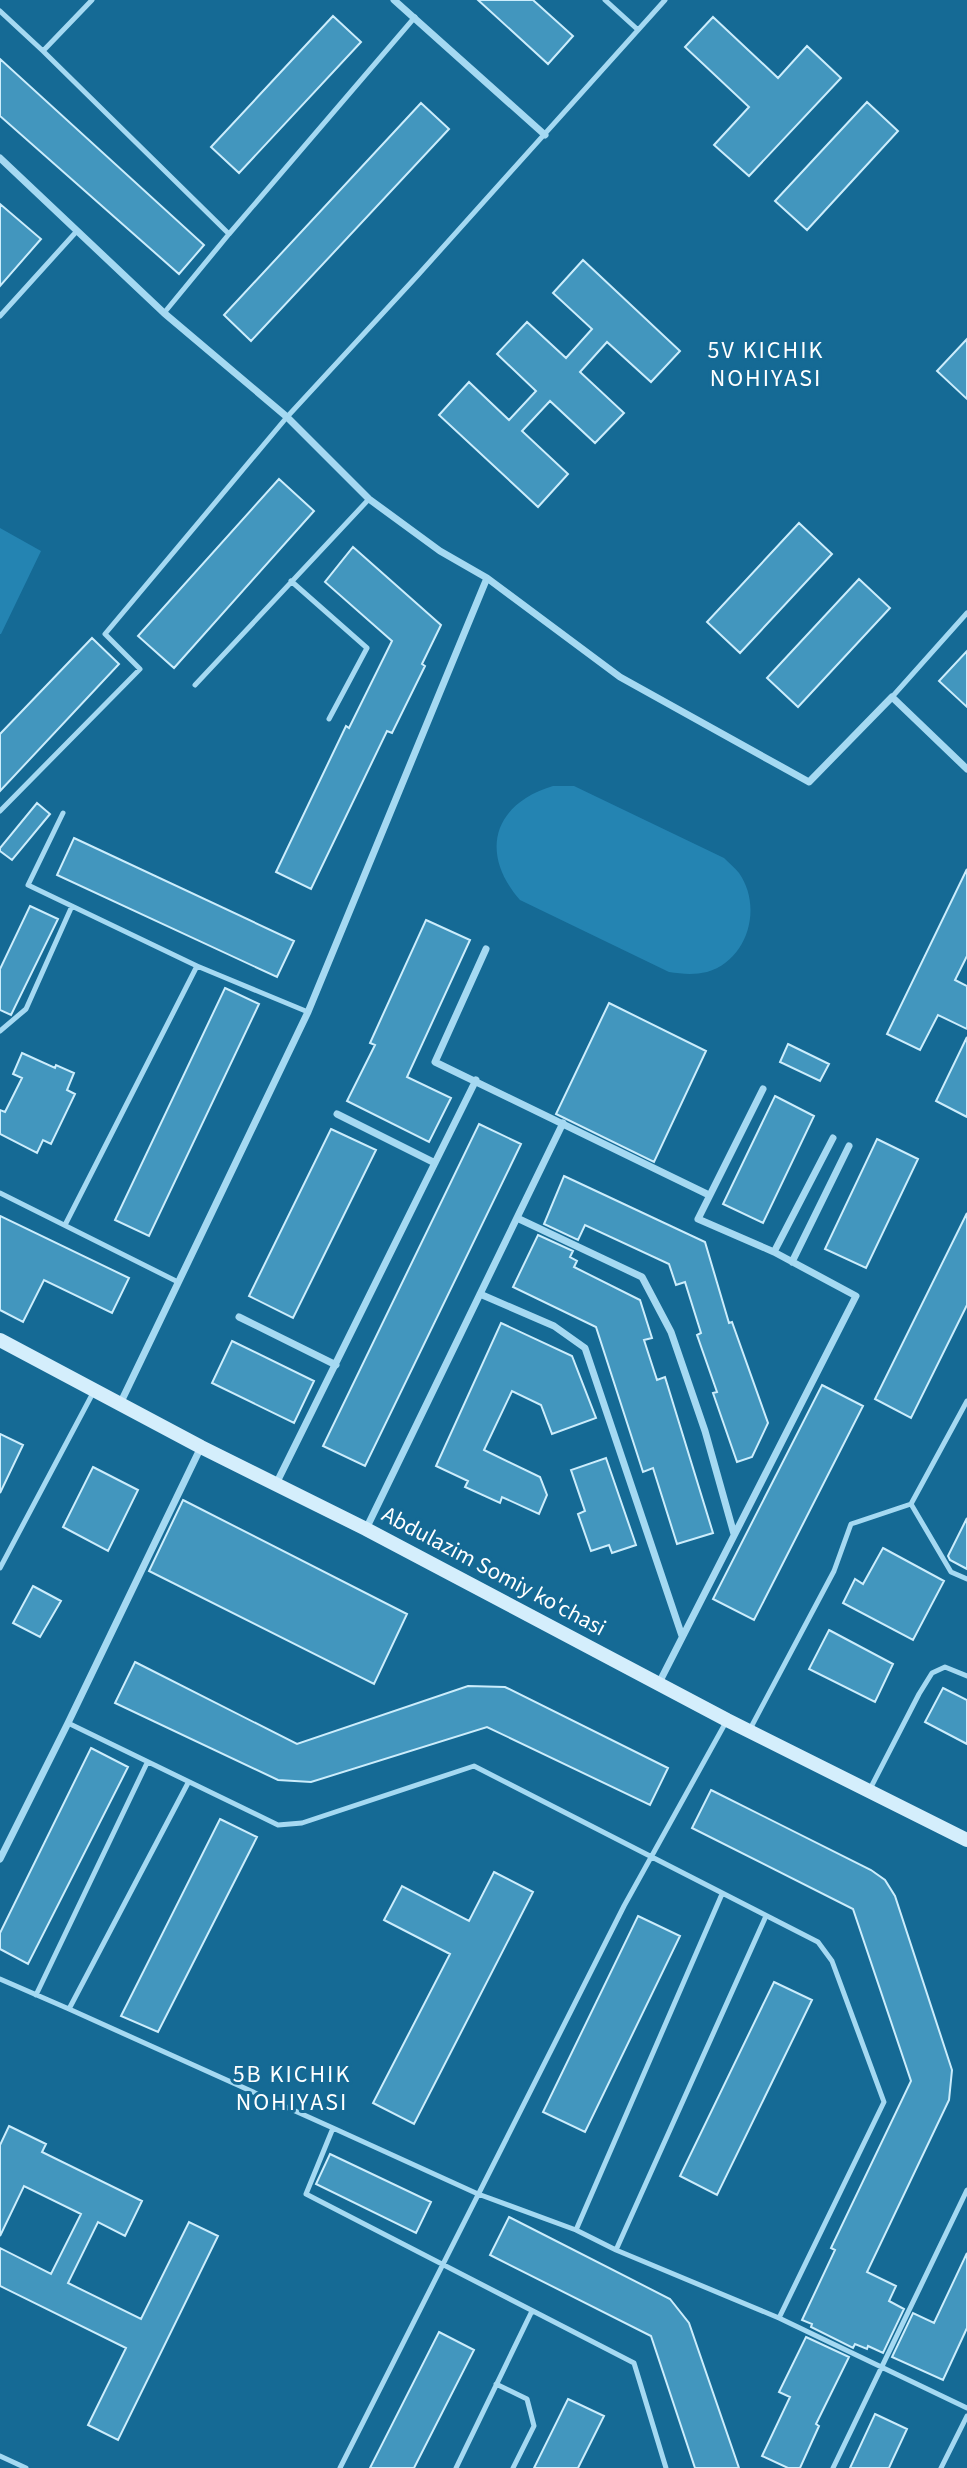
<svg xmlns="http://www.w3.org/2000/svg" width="967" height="2468" font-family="'Source Sans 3',sans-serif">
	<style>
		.green { fill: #2484b2 }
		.building { fill: #4296be; stroke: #ccedfc; stroke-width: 2 }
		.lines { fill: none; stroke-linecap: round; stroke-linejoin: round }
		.lane { stroke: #a5d9f2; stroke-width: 5 }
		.street { stroke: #a5d9f2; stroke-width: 7 }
		.secondary { stroke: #d4eefc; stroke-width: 14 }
		.labels { text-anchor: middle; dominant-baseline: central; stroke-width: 6; stroke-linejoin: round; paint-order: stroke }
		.street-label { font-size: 23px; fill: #fff; stroke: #156a95 }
		.neighbourhood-label { font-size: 24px; letter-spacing: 2px; fill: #fff; stroke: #156a95 }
	</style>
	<rect width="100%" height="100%" fill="#156a95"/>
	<!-- green -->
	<path class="green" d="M0,528L41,551L1,634H0Z
		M553,786H574L724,858C729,863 735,868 739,873C763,907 748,960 707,972C694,975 682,974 669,972L520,900C479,853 493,804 553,786Z"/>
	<!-- building -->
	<path class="building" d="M478,0H533L573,36L548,64Z
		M333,16L361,42L239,173L211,147Z
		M713,17L778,78L807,46L841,78L749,176L714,145L749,107L685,47Z
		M0,59L204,245L179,274L0,116Z
		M867,102L898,131L807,230L775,201Z
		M421,103L449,129L251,341L224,315Z
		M0,204L41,239L0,286Z
		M583,260L680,351L651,382L607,342L580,372L624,413L595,443L550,401L522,431L568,474L538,507L439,415L469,382L509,420L536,391L497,354L527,322L566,358L592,329L553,293Z
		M967,339V399L937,371Z
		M279,479L314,511L174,668L138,636Z
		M799,523L832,554L740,653L707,622Z
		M353,547L441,625L422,664L425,666L392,733L387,731L311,889L276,872L346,726L349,728L392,641L325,582Z
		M859,579L890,608L798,707L767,678Z
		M92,638L119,664L0,791V734Z
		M967,651V707L939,681Z
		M37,803L50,814L12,860L0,851V848Z
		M74,838L294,941L277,977L57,875Z
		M967,869V956L955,980L967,986V1029L938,1015L920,1050L887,1034Z
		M30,906L58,919L11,1015L0,1010V969Z
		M426,920L470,940L407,1077L451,1098L429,1142L347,1101L375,1045L370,1043Z
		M225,988L259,1004L149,1236L115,1220Z
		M609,1003L706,1051L654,1162L556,1114Z
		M967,1037V1117L936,1101Z
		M788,1044L829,1064L820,1081L780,1062Z
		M22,1053L55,1068L56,1065L74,1073L67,1090L75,1094L51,1144L43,1140L37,1153L0,1134V1110L5,1112L22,1078L13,1074Z
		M775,1096L814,1116L763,1223L723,1204Z
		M479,1124L521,1144L365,1466L323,1446Z
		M331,1129L376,1150L293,1318L249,1296Z
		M877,1139L918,1159L866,1268L825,1249Z
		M564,1176L705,1242L729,1323L732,1322L768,1423L752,1457L737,1462L713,1393L717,1392L697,1335L701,1333L685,1282L676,1285L669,1264L585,1225L578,1240L544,1224Z
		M967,1213V1305L911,1418L875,1399Z
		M0,1216L129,1278L112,1313L44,1280L23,1322L0,1310Z
		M538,1235L573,1251L570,1257L577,1261L574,1267L640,1300L652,1338L644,1340L657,1380L665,1377L713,1533L677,1544L653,1468L643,1472L596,1327L513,1287Z
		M501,1323L572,1356L596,1418L552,1434L541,1405L512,1391L484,1450L540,1477L547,1495L539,1514L502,1497L500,1503L465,1487L468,1481L436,1466Z
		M232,1341L314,1381L294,1423L212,1383Z
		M822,1385L863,1406L754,1620L713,1599Z
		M0,1434L23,1445L0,1493Z
		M606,1458L636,1545L612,1553L609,1545L591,1551L578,1514L585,1511L571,1470Z
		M93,1467L138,1490L108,1551L63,1527Z
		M183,1500L407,1614L374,1684L149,1571Z
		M967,1518V1569L950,1560L948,1556Z
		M883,1548L944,1581L913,1640L843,1603L855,1579L863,1584Z
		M33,1586L61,1601L40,1637L13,1623Z
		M829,1630L893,1664L875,1702L809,1669Z
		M135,1662L297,1744L468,1686L505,1687L668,1768L650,1805L487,1727L311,1782L278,1780L115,1703Z
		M943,1688L967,1700V1744L925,1722Z
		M91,1748L128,1767L28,1964L0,1949V1933Z
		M711,1790L871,1870L885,1880L895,1896L952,2070L949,2100L867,2272L896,2286L889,2301L904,2309L883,2353L868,2346L867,2349L855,2344L853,2348L811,2327L812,2324L802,2320L835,2250L831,2248L911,2081L853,1909L692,1828Z
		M220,1819L257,1837L158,2032L121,2016Z
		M494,1872L533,1892L414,2124L373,2103L450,1954L384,1920L402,1886L469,1921Z
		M638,1916L680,1936L585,2132L543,2112Z
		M774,1982L812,2000L717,2195L680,2176Z
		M9,2126L46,2144L42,2152L142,2201L125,2236L98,2222L68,2283L141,2319L189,2222L218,2236L118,2440L88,2425L126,2348L0,2286V2248L51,2274L81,2214L24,2186L0,2236V2145Z
		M330,2154L431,2202L416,2233L316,2184Z
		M509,2217L670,2299L689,2323L739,2468H695L651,2336L490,2255Z
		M967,2253V2328L943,2380L892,2357L913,2313L934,2323Z
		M439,2332L474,2350L414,2468H370Z
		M806,2337L849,2357L816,2424L819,2426L800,2468H788L762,2456L790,2397L779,2392Z
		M568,2399L604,2416L578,2468H534Z
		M875,2414L907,2429L893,2459L889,2468H850Z"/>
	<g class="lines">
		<!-- lane -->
		<path class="lane" d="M92,0L43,51L229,234L164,313
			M605,0L637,29
			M0,11L43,51
			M229,234L415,17
			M0,316L76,232
			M291,581L367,648L329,719
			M195,685L369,499
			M892,697L967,613
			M0,811L140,669L105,634L287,417L418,275L665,0
			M63,813L28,885L197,966
			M0,1031L26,1009L72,906
			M0,1193L178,1282
			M65,1225L197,966L308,1012
			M967,1401L911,1504L951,1572L967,1579
			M0,1568L94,1391
			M68,1723L278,1825L302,1823L474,1766L818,1942L832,1961L884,2102L779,2318
			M749,1731L834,1571L851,1524L911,1504
			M870,1789L919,1694L932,1673L945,1667L967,1676
			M0,1979L69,2009L188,1783
			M36,1995L147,1763
			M69,2009L333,2128L306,2194L634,2363L666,2468
			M333,2128L478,2194L576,2230L616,2250L779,2318L967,2408
			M576,2230L722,1894
			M616,2250L766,1916
			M496,2384L527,2399L534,2426L513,2468
			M0,2456L26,2468
			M340,2468L624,1906L726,1722
			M456,2468L532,2311
			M833,2468L967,2190
			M941,2468L967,2416"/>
		<!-- street -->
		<path class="street" d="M394,0L545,135
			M0,158L164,313L287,417L369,499L440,551L487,578L620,677L809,782L892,697L967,769
			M486,949L435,1062L709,1195
			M337,1114L435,1163
			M517,1218L642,1277L671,1332L705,1431L734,1534
			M774,1252L833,1138
			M792,1262L849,1146
			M480,1294L554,1326L585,1348L682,1636
			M239,1317L336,1365
			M120,1404L308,1012L487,578
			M276,1484L476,1080
			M366,1529L563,1123
			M659,1683L856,1296L774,1252L698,1219L763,1089
			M0,1859L68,1723L201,1447"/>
		<!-- secondary -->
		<path class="secondary" d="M0,1340L201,1447L366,1529L727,1720L967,1840"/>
	</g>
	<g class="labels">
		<!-- street labels -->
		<g class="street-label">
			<text transform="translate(494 1571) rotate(28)">Abdulazim Somiy ko'chasi</text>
		</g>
		<!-- neighbourhood labels -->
		<g class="neighbourhood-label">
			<text x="766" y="350">5V KICHIK<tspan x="766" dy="28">NOHIYASI</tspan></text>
			<text x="292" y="2074">5B KICHIK<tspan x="292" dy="28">NOHIYASI</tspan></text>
		</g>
	</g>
</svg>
